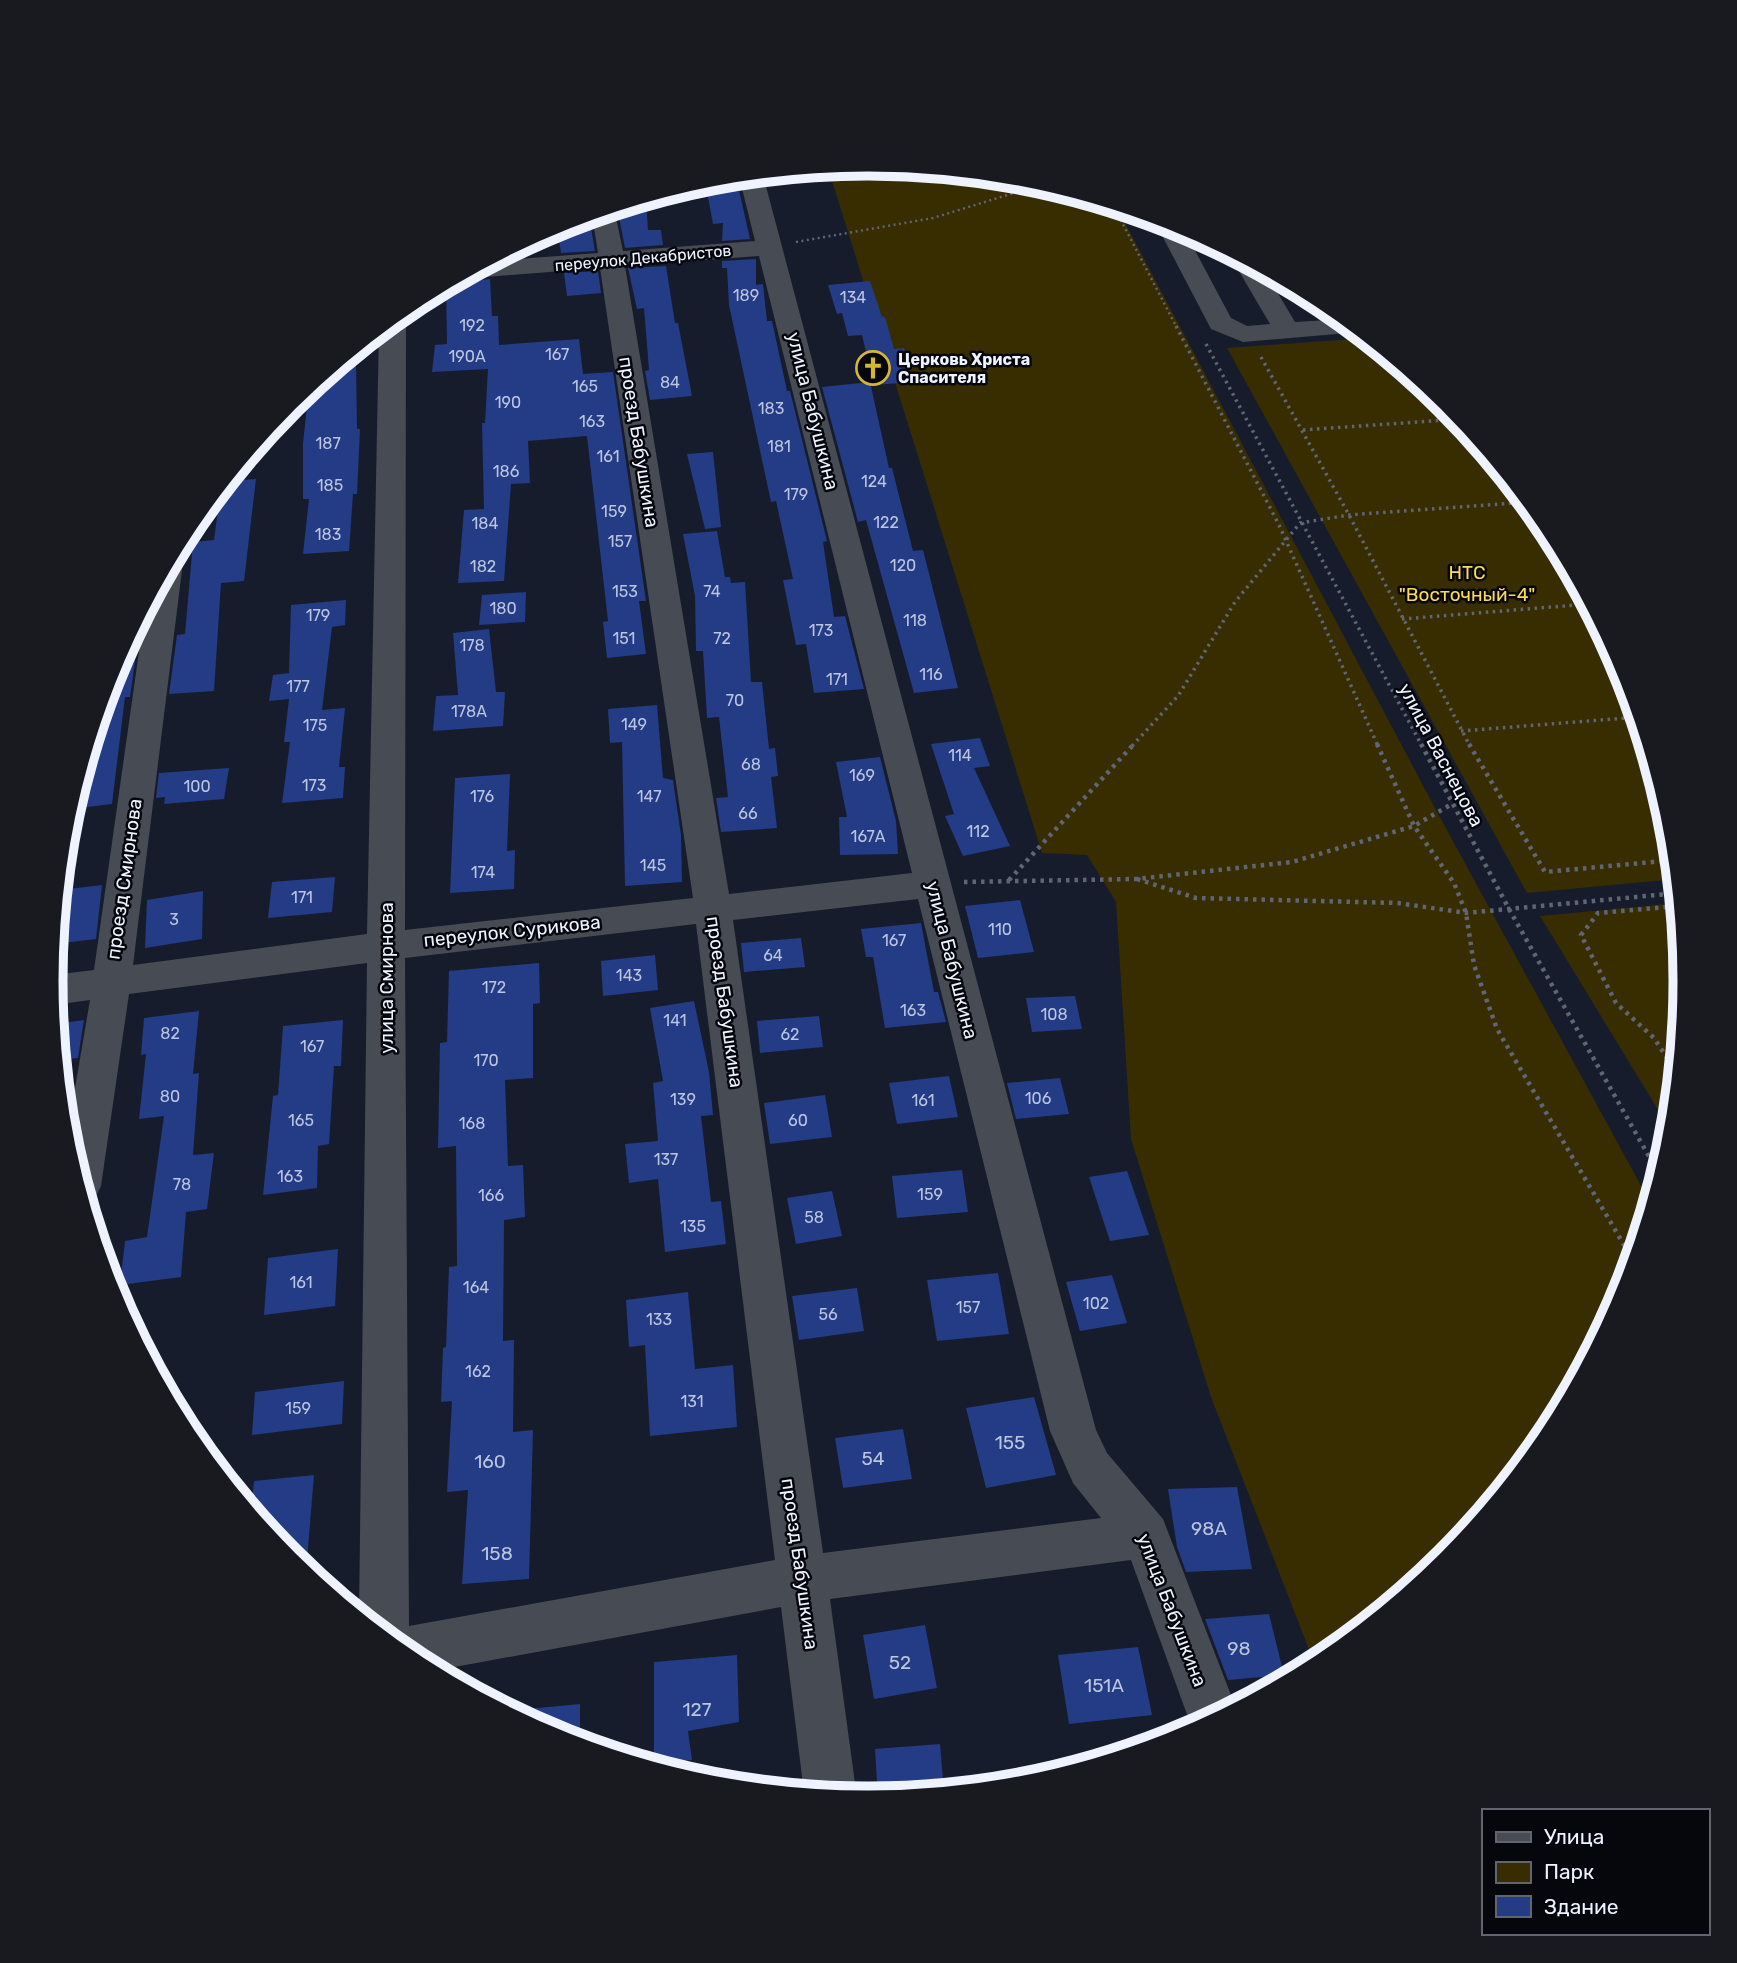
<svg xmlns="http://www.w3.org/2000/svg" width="1737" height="1963" font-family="Rubik,sans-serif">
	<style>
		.green { fill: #382d00 }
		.building { fill: #243b85 }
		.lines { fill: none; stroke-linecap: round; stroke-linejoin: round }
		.path-far2 { stroke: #5f6574; stroke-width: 2.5; stroke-dasharray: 2 3.5; stroke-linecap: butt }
		.path-far1 { stroke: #5f6574; stroke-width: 3.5; stroke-dasharray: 2.5 4.5; stroke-linecap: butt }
		.path { stroke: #5f6574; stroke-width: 4.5; stroke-dasharray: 3.5 5; stroke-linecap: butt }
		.minor { fill: #474b53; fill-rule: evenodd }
		.labels { text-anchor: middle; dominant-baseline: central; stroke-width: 5; stroke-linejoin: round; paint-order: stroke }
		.far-street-label { font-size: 16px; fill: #eef3ff; stroke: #05070d }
		.number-label { font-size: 16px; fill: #bcc5e0 }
		.far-poi-label { font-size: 16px; font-weight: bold; fill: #eef3ff; stroke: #05070d; text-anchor: start }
		.street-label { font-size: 19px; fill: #eef3ff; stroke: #05070d }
		.park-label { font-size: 19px; fill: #fedb4f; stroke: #05070d }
		.near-number-label { font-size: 19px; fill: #bcc5e0 }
		.rim { fill: none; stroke: #eef3ff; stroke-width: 9 }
	</style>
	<rect width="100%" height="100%" fill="#161c2c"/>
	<!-- green -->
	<path class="green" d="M869,164L1028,180L1116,206L1436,810L1651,1204L1624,1295L1548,1436L1446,1560L1315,1665L1211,1397L1131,1139L1116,902L1087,855L1042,853L828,168Z
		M1367,338L1447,404L1549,528L1624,669L1671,822L1676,879L1527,893L1227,348Z
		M1679,903L1686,982L1671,1131L1540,916Z"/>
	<!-- building -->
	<path class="building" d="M736,177L750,239L722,241L723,223L713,224L705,181Z
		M646,199L648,230H661L663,245L625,248L617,207Z
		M589,216L595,251L561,253L557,226Z
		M756,259V285L763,284L767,321H772L787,391H790L827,541L823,542L834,617L845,616L864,689L814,693L806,644L796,645L783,580L793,579L776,501L771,502L729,305L727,268H722V261Z
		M666,266L675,323H678L692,396L650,400L645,371L649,370L644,308L637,309L628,268Z
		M598,271L601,293L567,296L564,273Z
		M463,277L473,281L490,279L492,316H498L499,345L579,339L583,374L613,372L646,601H639L646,654L607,658L603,622L608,621L587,436L528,441L530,483L511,484L504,581L458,583L464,510L484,509L482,423H485L488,369L432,372L435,345L447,344L446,285Z
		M870,281L882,317H885L894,349L904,348L913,382L874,385L862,335L848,336L842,313L837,314L828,285Z
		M356,365L357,429H360L357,494H353L349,551L303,554L309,499H303V443L309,388L335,367Z
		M870,382L889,468H892L913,551L923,550L958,688L914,693L866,520L858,522L822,387Z
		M713,452L721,527L705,529L687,454Z
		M256,479L244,581L221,583L214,691L169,694L177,635L185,634L193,542L214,540L221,487L226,481Z
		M717,531L725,577H730L731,583L745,582L751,682H762L769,749L775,748L778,776L771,777L777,828L721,832L716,798L728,797L719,717L707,718L703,651H696L695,596L683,534Z
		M526,592L525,622L479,625L482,595Z
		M346,600L345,625L332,627L322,710L345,708L339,767H345L343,798L282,803L290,742H284L289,699L269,701L273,675L289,673L291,605Z
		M489,629L496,692H505L503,726L433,731L436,696L458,695L453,633Z
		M138,640L130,697H125L112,804L70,809L113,668L128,641Z
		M657,705L663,778L673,780L681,835L682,882L625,886L622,742L610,743L608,709Z
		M980,738L990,766L974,768L1010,846L963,856L945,816L954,814L931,744Z
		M880,757L896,821L898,854L840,855L839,817H847L836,762Z
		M229,768L224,799L164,804L165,797L156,798L159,773Z
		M510,774L507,851L515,850L514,889L450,893L455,778Z
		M335,877L332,912L268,918L272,882Z
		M102,885L96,939L54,944L60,890Z
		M203,891L202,939L145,948L147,900Z
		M1020,900L1034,952L978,958L965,906Z
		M921,923L934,992H938L946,1022L885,1028L873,957H866L861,929Z
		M801,938L805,967L744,972L741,943Z
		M655,955L658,990L603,996L601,961Z
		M539,963L540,1003L533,1004V1078L505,1080L508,1166L523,1165L525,1217L504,1220L503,1341L514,1340L513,1432L533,1430L529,1579L462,1584L468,1490L447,1492L452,1401L441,1402L443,1348L446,1347L449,1267L457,1266L456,1146L438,1148L440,1043L447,1042L449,971Z
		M1075,996L1082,1029L1032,1032L1026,998Z
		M694,1001L709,1072L713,1115L701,1116L711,1202L721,1201L726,1244L665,1252L658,1179L629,1183L625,1144L658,1141L653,1083L663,1081L650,1008Z
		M199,1011L193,1074L199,1073L193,1155L214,1153L207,1209L186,1212L181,1277L120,1285L125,1241L147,1237L164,1116L139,1119L146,1054L141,1055L144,1018Z
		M819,1016L823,1047L760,1053L757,1021Z
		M84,1020L78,1058L59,1060L55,1024Z
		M343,1020L341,1066H334L329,1144L318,1146L317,1188L263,1195L273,1096L278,1095L283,1026Z
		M949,1076L958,1117L897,1124L889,1083Z
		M1060,1078L1069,1114L1016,1119L1007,1083Z
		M825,1095L832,1137L770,1144L764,1103Z
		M962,1170L968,1212L897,1218L892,1176Z
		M1127,1171L1149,1235L1110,1241L1089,1177Z
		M832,1191L842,1236L796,1244L787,1198Z
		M338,1249L335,1306L264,1315L268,1258Z
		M998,1273L1009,1334L937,1341L927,1280Z
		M1112,1275L1127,1323L1080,1331L1066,1282Z
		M857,1288L864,1331L799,1340L792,1296Z
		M688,1292L695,1369L733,1365L737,1427L650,1436L645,1345L629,1347L626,1300Z
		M344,1381L342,1424L252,1435L255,1392Z
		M1034,1397L1056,1475L986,1488L966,1408Z
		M903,1429L912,1479L843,1488L835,1438Z
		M314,1475L306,1572L290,1559L251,1512L254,1481Z
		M1237,1487L1252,1569L1186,1572L1177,1547L1168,1489Z
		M1269,1614L1284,1675L1228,1680L1205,1619Z
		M925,1625L937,1688L874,1699L863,1635Z
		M1138,1647L1152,1715L1069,1724L1058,1655Z
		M737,1655L739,1722L688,1731L692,1760L654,1763V1662Z
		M580,1704V1744L555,1737L506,1711Z
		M940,1744L944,1792L878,1798L875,1749Z"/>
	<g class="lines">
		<!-- path-far2 -->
		<path class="path-far2" d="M1113,205L1177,328
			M796,242L933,218L1043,184"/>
		<!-- path-far1 -->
		<path class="path-far1" d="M1176,326L1279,525L1378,746
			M1206,344L1422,746
			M1362,348L1378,347
			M1261,357L1349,515L1470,746
			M1303,430L1460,419
			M1402,619L1589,604
			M1461,731L1639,717
			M1132,746L1178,696L1235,602L1300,523L1349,515L1528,502"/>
		<!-- path -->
		<path class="path" d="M1377,744L1414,826L1454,883L1466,913L1474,965L1497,1029L1634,1262
			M1421,744L1509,909L1660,1176
			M1469,744L1545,872L1674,860
			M1137,879L1196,898L1398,903L1466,913L1678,893
			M1009,880L1134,744
			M964,882L1136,879L1292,862L1414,826L1452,804
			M1677,1073L1654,1038L1616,1003L1581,935L1598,913L1679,906"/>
		<!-- minor -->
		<path class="minor" d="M763,175L1096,1430L1107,1453L1163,1519L1236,1708L1193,1731L1131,1560L830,1599L857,1798L804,1793L781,1607L433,1671L414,1661L359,1616L367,963L129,994L101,1186L95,1198L85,1202L66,1141L90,1000L53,1005L52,975L94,970L145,609L170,562L177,563L182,570L133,965L367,934L379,330L400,313L406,319L405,930L693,898L600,268L473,278L464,275L490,261L598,253L592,215L614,208L623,251L755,241L739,176ZM759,256L912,873L729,894L625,266ZM918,899L1050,1431L1073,1483L1101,1518L823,1553L733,920ZM696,924L775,1560L409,1626L405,958Z
			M1157,219L1182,226L1231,318L1247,326L1270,324L1233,261L1237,256L1264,270L1295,322L1344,319L1360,332L1243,342L1211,329L1155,222Z"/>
	</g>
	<!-- icons -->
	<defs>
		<g id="church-ring" transform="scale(1.75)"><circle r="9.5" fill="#05070d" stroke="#d5b535" stroke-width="1.5"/><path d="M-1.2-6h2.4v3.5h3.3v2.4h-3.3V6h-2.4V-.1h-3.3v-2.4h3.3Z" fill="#d5b535"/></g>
	</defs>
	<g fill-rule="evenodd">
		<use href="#church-ring" x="873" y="368"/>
	</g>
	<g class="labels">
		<!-- far-street labels -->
		<g class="far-street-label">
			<text transform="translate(643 258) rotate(-5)">переулок Декабристов</text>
		</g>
		<!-- number labels -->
		<g class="number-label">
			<text x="746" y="295">189</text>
			<text x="853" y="297">134</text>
			<text x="472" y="325">192</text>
			<text x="557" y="354">167</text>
			<text x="467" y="356">190А</text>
			<text x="670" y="382">84</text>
			<text x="585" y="386">165</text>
			<text x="508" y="402">190</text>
			<text x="771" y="408">183</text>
			<text x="592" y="421">163</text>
			<text x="328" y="443">187</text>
			<text x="779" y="446">181</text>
			<text x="608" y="456">161</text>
			<text x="506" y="471">186</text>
			<text x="874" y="481">124</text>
			<text x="330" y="485">185</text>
			<text x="796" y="494">179</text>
			<text x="614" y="511">159</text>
			<text x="886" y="522">122</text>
			<text x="485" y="523">184</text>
			<text x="328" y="534">183</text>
			<text x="620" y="541">157</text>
			<text x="903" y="565">120</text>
			<text x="483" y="566">182</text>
			<text x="625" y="591">153</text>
			<text x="712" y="591">74</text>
			<text x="503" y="608">180</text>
			<text x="318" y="615">179</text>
			<text x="915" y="620">118</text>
			<text x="821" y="630">173</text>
			<text x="624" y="638">151</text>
			<text x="722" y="638">72</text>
			<text x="472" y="645">178</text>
			<text x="931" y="674">116</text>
			<text x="837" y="679">171</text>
			<text x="298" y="686">177</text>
			<text x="735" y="700">70</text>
			<text x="469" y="711">178А</text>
			<text x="634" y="724">149</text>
			<text x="315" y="725">175</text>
			<text x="960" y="755">114</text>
			<text x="751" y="764">68</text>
			<text x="862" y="775">169</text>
			<text x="314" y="785">173</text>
			<text x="197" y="786">100</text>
			<text x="482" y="796">176</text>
			<text x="649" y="796">147</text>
			<text x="748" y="813">66</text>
			<text x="978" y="831">112</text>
			<text x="868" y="836">167А</text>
			<text x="653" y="865">145</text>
			<text x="483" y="872">174</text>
			<text x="302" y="897">171</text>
			<text x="174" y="919">3</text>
			<text x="1000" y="929">110</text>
			<text x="894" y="940">167</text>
			<text x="773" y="955">64</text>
			<text x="629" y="975">143</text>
			<text x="494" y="987">172</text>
			<text x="913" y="1010">163</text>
			<text x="1054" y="1014">108</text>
			<text x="675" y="1020">141</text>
			<text x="170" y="1033">82</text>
			<text x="790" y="1034">62</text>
			<text x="312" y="1046">167</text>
			<text x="486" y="1060">170</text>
			<text x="170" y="1096">80</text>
			<text x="1038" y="1098">106</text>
			<text x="683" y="1099">139</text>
			<text x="923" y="1100">161</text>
			<text x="301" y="1120">165</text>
			<text x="798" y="1120">60</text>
			<text x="472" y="1123">168</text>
			<text x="666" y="1159">137</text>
			<text x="290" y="1176">163</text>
			<text x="182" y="1184">78</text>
			<text x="930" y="1194">159</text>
			<text x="491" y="1195">166</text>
			<text x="814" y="1217">58</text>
			<text x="693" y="1226">135</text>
			<text x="301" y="1282">161</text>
			<text x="476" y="1287">164</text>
			<text x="1096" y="1303">102</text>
			<text x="968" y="1307">157</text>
			<text x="828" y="1314">56</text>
			<text x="659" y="1319">133</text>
			<text x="478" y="1371">162</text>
			<text x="692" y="1401">131</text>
			<text x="298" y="1408">159</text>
		</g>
		<!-- far-poi labels -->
		<g class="far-poi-label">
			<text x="898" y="359">Церковь Христа<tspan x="898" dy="18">Спасителя</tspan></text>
		</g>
		<!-- street labels -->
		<g class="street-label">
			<text transform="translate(813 411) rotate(76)">улица Бабушкина</text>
			<text transform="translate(639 442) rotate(81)">проезд Бабушкина</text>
			<text transform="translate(1441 755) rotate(62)">улица Васнецова</text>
			<text transform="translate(124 879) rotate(-82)">проезд Смирнова</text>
			<text transform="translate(512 931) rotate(-6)">переулок Сурикова</text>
			<text transform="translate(952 960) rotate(76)">улица Бабушкина</text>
			<text transform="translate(386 978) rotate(-90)">улица Смирнова</text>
			<text transform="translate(725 1002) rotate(82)">проезд Бабушкина</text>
			<text transform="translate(800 1564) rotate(82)">проезд Бабушкина</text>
			<text transform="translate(1172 1610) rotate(69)">улица Бабушкина</text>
		</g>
		<!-- park labels -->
		<g class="park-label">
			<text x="1467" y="572">НТС<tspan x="1467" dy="22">"Восточный-4"</tspan></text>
		</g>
		<!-- near-number labels -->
		<g class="near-number-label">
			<text x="1010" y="1442">155</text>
			<text x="873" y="1458">54</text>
			<text x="490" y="1461">160</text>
			<text x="1209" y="1528">98А</text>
			<text x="497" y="1553">158</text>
			<text x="1239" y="1648">98</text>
			<text x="900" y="1662">52</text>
			<text x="1104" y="1685">151А</text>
			<text x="697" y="1709">127</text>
		</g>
	</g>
	<!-- crop -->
	<path d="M0 0H1737V1963H0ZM63 981a805 805 0 1 1 1610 0a805 805 0 1 1-1610 0Z" fill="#181a20" fill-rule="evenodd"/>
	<path class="rim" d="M63 981a805 805 0 1 1 1610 0a805 805 0 1 1-1610 0Z"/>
	<!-- legend -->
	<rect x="1482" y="1809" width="228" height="126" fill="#05070d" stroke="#62656e" stroke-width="2"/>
	<rect x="1496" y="1832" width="35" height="10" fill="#474b53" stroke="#62656e" stroke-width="2"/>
	<text x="1544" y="1844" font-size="21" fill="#eef3ff">Улица</text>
	<rect x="1496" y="1862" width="35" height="21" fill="#382d00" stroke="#62656e" stroke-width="2"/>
	<text x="1544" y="1879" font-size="21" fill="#eef3ff">Парк</text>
	<rect x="1496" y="1896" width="35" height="21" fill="#243b85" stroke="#62656e" stroke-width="2"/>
	<text x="1544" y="1914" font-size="21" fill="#eef3ff">Здание</text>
</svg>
